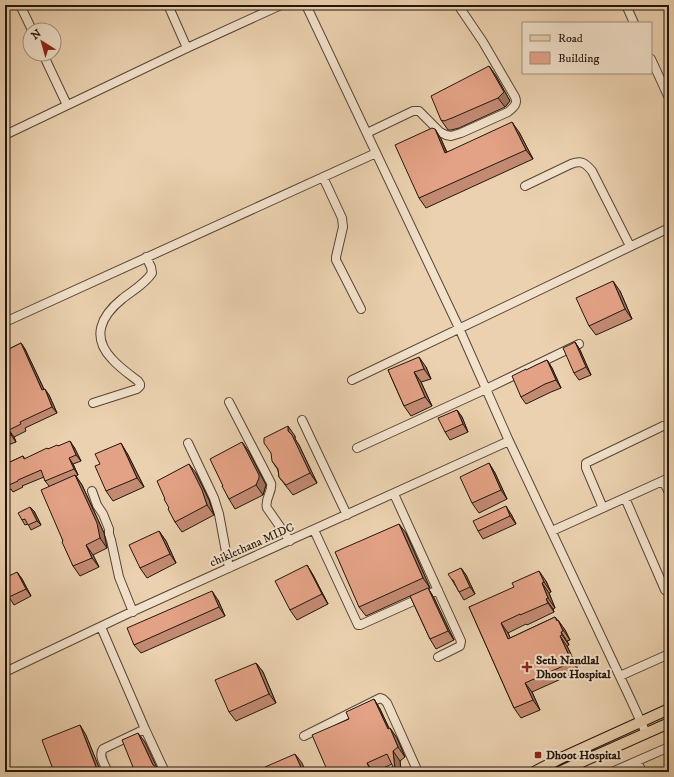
<svg xmlns="http://www.w3.org/2000/svg" width="674" height="777" font-family="'IM FELL DW Pica',serif">
	<style>
		.lines { fill: none; stroke-linecap: round; stroke-linejoin: round }
		.minor-casing { stroke: #564535; stroke-width: 10 }
		.major-casing { stroke: #24160c; stroke-width: 12 }
		.minor { stroke: #f2e1cb; stroke-width: 8 }
		.major { stroke: #ebd1af; stroke-width: 10 }
		.wall { fill: #c38a72; stroke: #24160c }
		.shaded-wall { fill: #9f715d; stroke: #24160c }
		.building { fill: #e3a185; stroke: #24160c }
		.poi-dot { fill: #8f2418; stroke: #f2e1cb; stroke-width: 1.5 }
		.labels { text-anchor: middle; dominant-baseline: central; stroke-width: 4; stroke-linejoin: round; paint-order: stroke }
		.street-label { font-size: 12px; fill: #24160c; stroke: #f2e1cb }
		.poi-label { font-size: 12px; font-weight: bold; fill: #24160c; stroke: #f2e1cb; text-anchor: start }
	</style>
	<rect width="100%" height="100%" fill="#ebd1af"/>
	<filter id="stains"><feTurbulence type="fractalNoise" baseFrequency=".005" numOctaves="4"/><feColorMatrix values="0 0 0 0 .2 0 0 0 0 .09 0 0 0 0 .02 0 0 0 .5 -.17"/></filter>
	<radialGradient id="worn" r=".72"><stop offset=".6" stop-color="#630" stop-opacity="0"/><stop offset="1" stop-color="#630" stop-opacity=".3"/></radialGradient>
	<g class="lines">
		<!-- minor casing -->
		<g class="minor-casing">
			<path id="minor" d="M20,5L32,30
				M168,5L187,48
				M306,5L459,328L509,441L630,698L646,733
				M626,5L634,23
				M43,54L67,105
				M651,59L669,98
				M367,133L413,111H419L440,132L446,135L451,136L461,133L508,112C514,107 518,104 515,97L483,42L458,5
				M5,135L187,48L281,5
				M323,177L342,218L343,227L336,257V260L361,309
				M525,186L571,164C582,160 585,163 592,171L630,246
				M5,322L376,153
				M352,380L669,228
				M229,402L271,483C273,492 264,499 267,508L290,541
				M93,403L137,389L140,386V384L138,381C129,374 120,368 112,359C91,337 101,316 122,299C132,291 145,284 152,273L151,267L146,257
				M302,420L347,515
				M188,443L214,498L219,514L229,568
				M357,448L486,389L579,344
				M663,481L669,492
				M92,491L97,505L103,514L109,529V534L111,540L119,577L133,612
				M394,494L461,641L460,646L438,657
				M625,498L665,590L669,593
				M603,508L586,468V463L663,426
				M314,530L358,625H360L438,590
				M552,531L669,478
				M101,627L145,729L165,772
				M5,672L127,614L509,441
				M620,676L669,654
				M304,736L380,698L383,699L387,703L418,772
				M637,761L642,772
				M108,772C105,765 98,756 103,749L145,729
				M612,772L669,747"/>
		</g>
		<!-- major casing -->
		<g class="major-casing">
			<path id="major" d="M534,772L559,759L669,709
				M559,772L669,723"/>
		</g>
		<!-- minor -->
		<use href="#minor" class="minor"/>
		<!-- major -->
		<use href="#major" class="major"/>
	</g>
	<!-- wall -->
	<path class="wall" d="M489,66L496,76L510,101L505,107L459,128L451,130H448L441,120Z
		M435,129L441,139L447,152L519,132L533,159L426,208L419,198Z
		M620,291L632,319L596,335L589,326Z
		M575,342L580,350L591,375L579,380L574,373Z
		M21,343L25,349L44,389L49,395L57,413L25,428L26,431L14,437L16,442L5,446V351Z
		M547,360L552,368L561,388L551,392L526,404L521,397L527,370Z
		M426,367L431,379L421,382L432,406L411,416L404,406L388,370Z
		M457,410L462,417L468,432L450,440L445,432Z
		M295,436V439L299,445L317,483L293,495L279,477L278,470L272,461Z
		M242,442L249,452L266,485L265,488L263,495L235,509L229,499L223,486Z
		M58,446L74,447L81,461L73,464L78,475L76,476L82,485L104,533L107,548L93,555L99,567L80,576L73,566L63,541L49,486L45,481L44,477L22,486L23,487L13,492L11,489L5,492V460L10,462L23,456L25,459L48,449Z
		M127,453L144,487L113,501L106,491Z
		M489,463L495,473L507,499L479,513L472,503Z
		M196,473L209,500L214,515L182,532L175,522L169,508Z
		M30,507L34,511L41,525L31,530L28,524L25,525L22,520Z
		M511,514L516,524L483,539L478,531Z
		M159,531L166,541L176,563L147,578L140,568Z
		M406,533L430,588H428L434,598L454,640L436,649L430,639L410,596L366,616L359,607Z
		M307,565L313,575L328,604L297,620L290,610Z
		M461,568L466,575L475,594L464,600L452,580Z
		M17,572L22,579L31,596L14,605L9,597Z
		M546,581L551,592L549,593L555,608L553,609L554,612L527,625L526,624L508,633L510,638L555,617L565,630L570,640L567,641L569,645L567,646L579,671L532,692L540,710L521,718L514,708L469,607Z
		M218,600L225,616L141,653L134,645Z
		M256,663L263,672L276,703L236,721L229,712Z
		M374,699L380,709L389,728L397,738L405,757L400,761L401,772H396L392,764L375,772H328L349,719Z"/>
	<!-- shaded-wall -->
	<path class="shaded-wall" d="M489,66L496,76L510,101L505,107L498,98Z
		M512,122L519,132L533,159L526,150Z
		M435,129L441,139L451,163L445,153Z
		M613,281L620,291L632,319L625,309Z
		M575,342L580,350L591,375L586,367Z
		M21,343L25,349L47,396L42,390Z
		M419,357L426,367L431,379L424,369Z
		M547,360L552,368L561,388L556,380Z
		M414,372L421,382L432,406L425,397Z
		M45,389L49,395L57,413L52,407Z
		M457,410L462,417L468,432L463,424Z
		M288,426L295,436V439L299,445L317,483L310,473L288,431Z
		M9,430L14,437L16,442L11,435Z
		M70,441L74,447L81,461L76,455Z
		M242,442L249,452L266,485L265,488L263,495L256,485Z
		M121,443L127,453L144,487L137,478Z
		M69,458L73,464L78,475L74,469Z
		M489,463L495,473L507,499L501,490Z
		M189,464L196,473L209,500L214,515L207,505Z
		M75,475L82,485L104,533L107,548L100,538Z
		M506,506L511,514L516,524L510,516Z
		M30,507L34,511L41,525L37,521Z
		M399,524L406,533L430,588L423,578Z
		M159,531L166,541L176,563L170,554Z
		M86,545L93,555L99,567L92,558Z
		M307,565L313,575L328,604L322,594Z
		M461,568L466,575L475,594L470,587Z
		M539,571L546,581L551,592L544,582Z
		M17,572L22,579L31,596L26,589Z
		M542,583L549,593L555,608L548,598Z
		M428,588L434,598L454,640L448,631Z
		M212,591L218,600L225,616L219,607Z
		M546,599L553,609L554,612L548,603Z
		M555,617L561,625L558,620L565,630L570,640L557,621Z
		M501,623L508,633L515,648L508,639Z
		M561,632L567,641L569,645L562,635Z
		M560,636L567,646L579,671L572,662Z
		M256,663L263,672L276,703L269,694Z
		M525,683L532,692L540,710L533,700Z
		M374,699L380,709L394,739L388,729Z
		M80,725L86,735L101,772H98Z
		M390,728L397,738L405,757L398,747Z
		M138,733L145,742L159,772H158L153,765Z
		M393,751L400,761L401,772H397L395,769Z
		M295,754L302,763L306,772H303Z
		M367,763L373,772H371Z"/>
	<!-- building -->
	<path class="building" d="M489,66L504,92L498,98L452,118L444,121L441,120L431,96Z
		M512,122L526,150L419,198L395,145L432,128L435,129L445,153Z
		M613,281L625,309L589,326L576,298Z
		M575,342L586,367L574,373L563,348Z
		M21,343L42,390L45,389L52,407L20,422L21,424L9,430L11,435L5,438V351Z
		M419,357L424,369L414,372L425,397L404,406L388,370Z
		M547,360L556,380L545,384L521,397L512,376L526,369V370L536,365Z
		M457,410L463,424L445,432L438,418Z
		M288,426V431L292,435L310,473L286,485L279,477L278,469L272,461L271,453L264,443V438Z
		M70,441L76,455L69,458L74,469L45,481L41,470L18,480V481L9,485L7,483L5,484V460L8,459L10,462L23,456L24,459L47,448L48,449L57,445L58,446Z
		M242,442L259,475V478L256,485L229,499L222,486H223L210,459Z
		M121,443L137,478L106,491L95,466L100,464L95,454Z
		M489,463L501,490L472,503L460,477Z
		M189,464L202,490L207,505L175,522L168,509L169,508L164,499H165L157,481Z
		M75,475L97,523L100,538L86,545L92,558L73,566L62,542L63,541L41,490Z
		M506,506L510,516L478,531L473,521Z
		M30,507L37,521L28,525L25,519L22,520L18,513Z
		M399,524L423,578L359,607L335,552Z
		M159,531L170,554L140,568L129,545Z
		M307,565L322,594L290,610L275,581Z
		M461,568L470,587L459,592L453,580H452L448,574Z
		M539,571L544,582L542,583L548,598L546,599L548,603L520,615V614L501,623L508,639L555,617L557,621L558,620L563,631L561,632L562,635L560,636L572,662L525,683L533,700L514,708L469,607L514,587L512,583Z
		M17,572L26,589L9,597L5,589V578Z
		M428,588L448,631L430,639L410,596Z
		M212,591L219,607L134,645L127,628Z
		M256,663L269,694L229,712L215,680Z
		M374,699L388,729L390,728L398,747L393,751L395,769H394L387,754L367,763L371,772H328L312,735L349,719L346,712Z
		M80,725L98,772H54L42,740Z
		M138,733L153,765L156,767L158,772H135L122,740Z
		M295,754L303,772H267L265,767Z"/>
	<!-- markers -->
	<g class="poi-dot">
		<path d="M525 661h4v4h4v4h-4v4h-4v-4h-4v-4h4z"/>
		<rect x="534" y="751" width="8" height="8" rx="2"/>
	</g>
	<g class="labels">
		<!-- street labels -->
		<g class="street-label">
			<text transform="translate(252 545) rotate(-24)">chiklethana MIDC</text>
		</g>
		<!-- poi labels -->
		<g class="poi-label">
			<text x="536" y="660">Seth Nandlal<tspan x="536" dy="14">Dhoot Hospital</tspan></text>
			<text x="546" y="755">Dhoot Hospital</text>
		</g>
	</g>
	<!-- margin -->
	<rect width="674" height="777" fill="none" stroke="#ebd1af" stroke-width="20"/>
	<rect x="6" y="6" width="662" height="765" fill="none" stroke="#24160c" stroke-width="2"/>
	<rect x="10" y="10" width="654" height="757" fill="none" stroke="#24160c"/>
	<!-- legend -->
	<rect x="522" y="22" width="130" height="52" fill="#f2e1cb" stroke="#a0907f"/>
	<rect x="530" y="35" width="20" height="6" fill="#ebd1af" stroke="#a0907f"/>
	<text x="558" y="42" font-size="12" fill="#24160c">Road</text>
	<rect x="530" y="52" width="20" height="12" fill="#e3a185" stroke="#a0907f"/>
	<text x="558" y="62" font-size="12" fill="#24160c">Building</text>
	<!-- north arrow -->
	<g transform="translate(42 42) rotate(323)"><circle r="19" fill="#f2e1cb" stroke="#a0907f"/>
	<path d="M0-3L7 15L0 10L-7 15Z" fill="#8f2418"/>
	<text y="-6" font-size="11" font-weight="bold" text-anchor="middle" fill="#24160c">N</text>
	</g>
	<rect width="100%" height="100%" filter="url(#stains)"/>
	<rect width="100%" height="100%" fill="url(#worn)"/>
</svg>
